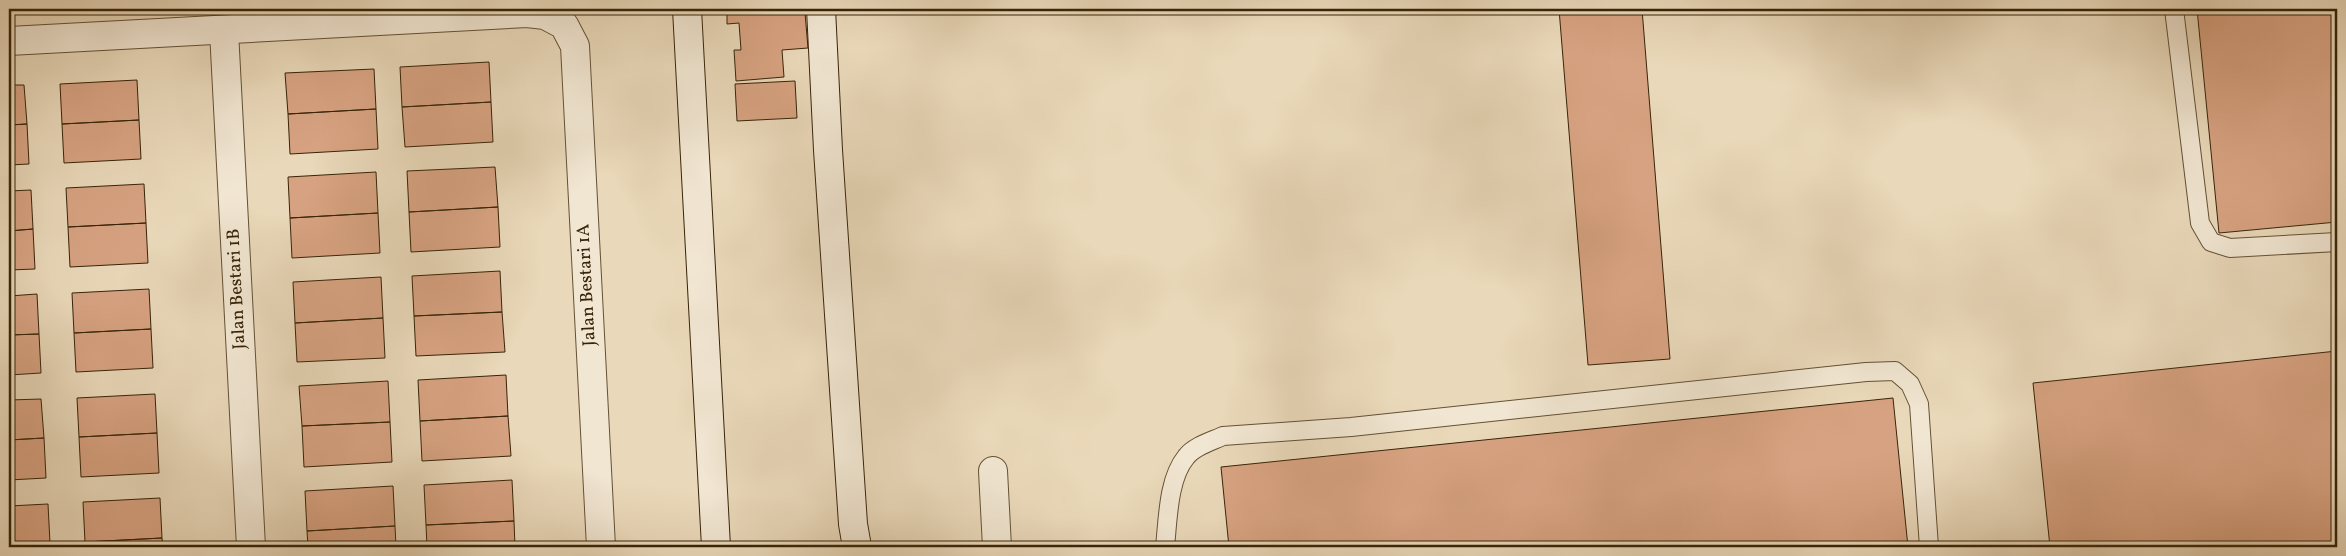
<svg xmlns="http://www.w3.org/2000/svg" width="2346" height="556" font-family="Vollkorn,serif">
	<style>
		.building { fill: #d7a281; stroke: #372408 }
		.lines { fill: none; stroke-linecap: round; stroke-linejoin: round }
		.lane-casing { stroke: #645134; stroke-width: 20 }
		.street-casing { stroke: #645134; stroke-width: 30 }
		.secondary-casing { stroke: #372408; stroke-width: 30 }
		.lane { stroke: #f1e6d2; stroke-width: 18 }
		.street { stroke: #f1e6d2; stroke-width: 28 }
		.secondary { stroke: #f1e6d2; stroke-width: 28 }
		.labels { text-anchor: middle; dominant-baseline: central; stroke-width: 4; stroke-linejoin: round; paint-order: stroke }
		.street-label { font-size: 18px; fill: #372408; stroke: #f1e6d2 }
	</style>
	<rect width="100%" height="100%" fill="#e9d8b9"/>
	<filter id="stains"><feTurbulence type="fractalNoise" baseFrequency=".004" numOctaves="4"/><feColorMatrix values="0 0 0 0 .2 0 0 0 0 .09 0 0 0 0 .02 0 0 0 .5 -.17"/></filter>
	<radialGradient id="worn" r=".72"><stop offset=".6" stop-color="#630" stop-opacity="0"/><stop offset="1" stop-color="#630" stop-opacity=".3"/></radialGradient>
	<!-- building -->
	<path class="building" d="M727,9H793V13H805L808,48L782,50L784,77L736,81L734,50H741L739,23L727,24Z
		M1559,9H1642L1670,359L1588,365Z
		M2197,9H2337V222L2219,233Z
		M489,62L491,102L402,107L400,67Z
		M374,69L376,109L288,114L285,73Z
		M137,80L139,120L62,124L60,84Z
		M795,81L797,118L737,121L735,84Z
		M9,85H24L27,124L9,125Z
		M491,102L493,142L405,147L402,107Z
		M376,109L378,149L290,154L288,114Z
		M139,120L141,159L64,163L62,124Z
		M27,124L29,164L9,165V125Z
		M495,167L498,207L409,212L407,171Z
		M376,172L378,213L290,218L288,177Z
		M144,184L146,223L68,227L66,188Z
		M31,190L33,229L9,231V191Z
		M498,207L500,247L411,252L409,212Z
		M378,213L380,253L292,258L290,218Z
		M146,223L148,263L70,267L68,227Z
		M33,229L35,269L9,270V231Z
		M500,271L502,312L414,316L412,276Z
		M381,277L383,318L295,323L293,282Z
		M149,289L151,329L74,333L72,293Z
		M37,294L39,334L9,335V296Z
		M502,312L505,352L416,356L414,316Z
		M383,318L385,358L297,362L295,323Z
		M151,329L153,368L76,372L74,333Z
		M39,334L41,373L9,375V335Z
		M2337,351V547H2050L2033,383Z
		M506,375L508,416L420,421L418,380Z
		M388,381L390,422L302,426L299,386Z
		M155,394L157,433L79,437L77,398Z
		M1893,398L1908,547H1229L1221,467Z
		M41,399L44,438L9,440V400Z
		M508,416L511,456L422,461L420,421Z
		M390,422L392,462L304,467L302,426Z
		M157,433L159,473L81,477L79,437Z
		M44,438L46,478L9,480V440Z
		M512,480L514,521L426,525L424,485Z
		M393,486L395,526L307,531L305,491Z
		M160,498L162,538L85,542L83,502Z
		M48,504L50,543L9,546V506Z
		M514,521L515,547H427L426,525Z
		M395,526L396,547H308L307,531Z
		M162,538L163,547H85V542Z
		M50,543V547H9V546Z"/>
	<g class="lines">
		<!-- lane casing -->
		<g class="lane-casing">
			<path id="lane" d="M2174,9L2200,223L2211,242L2230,248L2337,242
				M1165,547C1168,519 1168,479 1186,457C1194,446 1212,441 1223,436L1351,427L1866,372L1895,371L1910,384L1919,404L1929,547"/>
		</g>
		<!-- street casing -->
		<g class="street-casing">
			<path id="street" d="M224,31L251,547
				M9,41L527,13L545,15L564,25L575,46L601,547
				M993,471L997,547"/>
		</g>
		<!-- secondary casing -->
		<g class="secondary-casing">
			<path id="secondary" d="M687,9L716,547
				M821,9L828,150L853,524L857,547"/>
		</g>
		<!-- lane -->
		<use href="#lane" class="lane"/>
		<!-- street -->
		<use href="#street" class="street"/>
		<!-- secondary -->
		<use href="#secondary" class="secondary"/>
	</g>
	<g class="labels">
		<!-- street labels -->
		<g class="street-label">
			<text transform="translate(587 285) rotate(-93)">Jalan Bestari 1A</text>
			<text transform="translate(237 289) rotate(-93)">Jalan Bestari 1B</text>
		</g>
	</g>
	<!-- margin -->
	<rect width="2346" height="556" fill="none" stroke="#e9d8b9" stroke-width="30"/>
	<rect x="10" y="10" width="2326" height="536" fill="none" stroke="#372408" stroke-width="2.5"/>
	<rect x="15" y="15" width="2316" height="526" fill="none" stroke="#372408"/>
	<rect width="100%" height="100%" filter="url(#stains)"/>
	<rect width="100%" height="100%" fill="url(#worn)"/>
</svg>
